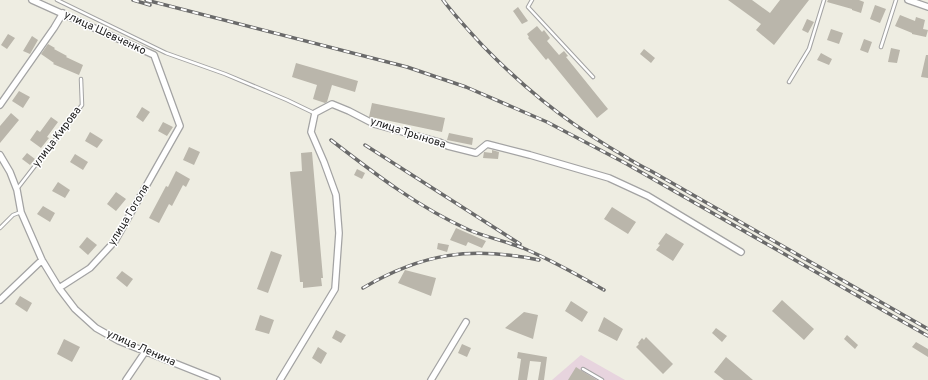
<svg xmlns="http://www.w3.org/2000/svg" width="928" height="380" font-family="Overpass,sans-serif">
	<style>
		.industrial { fill: #e7d4de }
		.building { fill: #bab6ab }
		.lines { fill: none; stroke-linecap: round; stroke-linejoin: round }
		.lane-casing { stroke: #a3a3a3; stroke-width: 4.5 }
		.street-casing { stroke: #a3a3a3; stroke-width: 8 }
		.lane { stroke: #fff; stroke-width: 2.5 }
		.street { stroke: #fff; stroke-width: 5.5 }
		.rail-casing { stroke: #6a6a6a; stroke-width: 3.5 }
		.rail { stroke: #fff; stroke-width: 2; stroke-dasharray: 6; stroke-linecap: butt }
		.labels { text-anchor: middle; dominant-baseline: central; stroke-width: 3; stroke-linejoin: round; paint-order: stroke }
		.street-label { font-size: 11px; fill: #1c1c1c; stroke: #fff }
	</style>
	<rect width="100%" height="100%" fill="#eeede2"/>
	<!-- industrial -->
	<path class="industrial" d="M581,355L625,380H552Z"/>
	<!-- building -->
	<path class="building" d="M728,0H752L770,13L780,0H809L774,45L756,30L761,24Z
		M828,0H859L864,2L861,13L852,10V9L827,2Z
		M875,5L886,9L880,23L870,19Z
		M518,7L528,21L522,24L513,11Z
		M900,15L915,21L916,17L925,20L923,29L928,30L926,37L912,34V33L895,26Z
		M807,19L814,22L808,33L802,30Z
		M537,26L542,32L544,30L550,38L547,41L559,55L564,51L568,56L566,57L608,109L597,118L548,58L546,60L528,38L529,37L527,34Z
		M831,29L843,33L839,44L827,40Z
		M8,34L15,38L7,49L1,45Z
		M32,36L38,40L30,54L23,51Z
		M864,39L872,42L868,53L860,50Z
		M48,44L55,48L54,49L67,56L66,57L83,65L79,75L53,64L54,63L41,54Z
		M891,48L900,50L897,63L888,62Z
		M644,49L655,58L651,63L640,54Z
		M821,53L832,59L829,65L817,60Z
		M926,55H928V78L921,77Z
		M296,63L358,81L355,92L332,85L327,102L325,103L313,99L317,85L292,77Z
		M19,91L30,97L23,108L12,101Z
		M372,103L445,118L442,132L371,117H369Z
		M142,107L150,112L143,122L136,117Z
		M11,113L19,120L0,143V126Z
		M51,117L58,122L47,137L49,138L41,148L30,140L37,130L40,132Z
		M163,122L173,127L167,136L158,131Z
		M90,132L103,140L97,148L85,141Z
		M449,133L473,138L472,145L447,140Z
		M189,147L200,152L194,165L183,160Z
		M492,150L499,152L498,159L483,158L484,152L492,153Z
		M312,152L323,278H321L322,286L303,288V282H300L290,172L302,171L301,153Z
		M27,153L35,159L30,165L22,159Z
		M75,154L88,162L83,170L70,162Z
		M357,169L365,173L362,179L354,175Z
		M176,171L190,179L186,187L183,185L172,206L169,204L159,223L149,218L166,186L168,187Z
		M58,182L70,190L65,198L52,191Z
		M116,192L126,199L116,211L107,204Z
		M43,206L55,213L50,222L37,214Z
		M612,207L636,222L628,234L604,219Z
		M456,228L486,241L482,248L468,242L466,246L450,240Z
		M666,233L684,244L673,261L656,250L660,245L658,244Z
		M87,237L97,245L88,255L79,247Z
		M438,243L449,245L447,252L437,249Z
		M271,251L282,255L268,293L257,289Z
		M405,270L436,278L431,296L398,283Z
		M122,271L133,279L127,287L116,278Z
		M20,296L32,303L27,312L15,304Z
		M782,300L814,329L804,340L772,311Z
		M571,301L588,312L582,322L565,311Z
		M524,312L538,315L533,339L505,328Z
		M260,315L274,320L269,334L255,330Z
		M604,317L623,329L617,341L598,331Z
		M716,328L727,336L722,342L712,333Z
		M336,330L346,335L341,343L332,338Z
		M847,335L858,345L855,349L844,339Z
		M646,337L673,364L663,374L636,347L639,344L638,343L642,338L644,340Z
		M64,339L80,347L72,362L57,354Z
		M916,342L928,349V357L912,347Z
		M462,344L471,348L467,357L458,353Z
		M318,347L327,353L321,364L312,358Z
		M518,352L547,357L544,380H538L541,362L530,361L527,380H518L521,359L517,358Z
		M726,357L753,380H724L714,372Z
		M576,367L582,371L597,380H568Z"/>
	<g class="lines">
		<!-- lane casing -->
		<g class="lane-casing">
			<path id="lane" d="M57,0L166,53L225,74L287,100L314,113
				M532,0L528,7L593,77
				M881,47L896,0
				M789,82L809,49L824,0
				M17,189L82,105L81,79
				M0,228L13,215L21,212
				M583,369L602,380"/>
		</g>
		<!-- street casing -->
		<g class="street-casing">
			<path id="street" d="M32,0L154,55L180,126L115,241L90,268L59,288
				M908,0L928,7
				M0,105L54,28L63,13
				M0,155L10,172L17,190L21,212L42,260L59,288L75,309L96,328L119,341L217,380
				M0,300L42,260
				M126,380L145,352
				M280,380L335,289L339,233L336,195L324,162L311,132L315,113L332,104L349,111L374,124L439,142L448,146L476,153L487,144L530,155L609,178L648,196L741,252
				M431,380L466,322"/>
		</g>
		<!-- lane -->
		<use href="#lane" class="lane"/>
		<!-- street -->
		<use href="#street" class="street"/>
		<!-- rail casing -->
		<g class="rail-casing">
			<path id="rail" d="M133,0L150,5
				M146,0L407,67L466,87L547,122L625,163L928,336
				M443,0C455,16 469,31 483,46C523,87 560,117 609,147C623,155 636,164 651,171L928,329
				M331,140C375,174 418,207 469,230C486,237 505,241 523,248C551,260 578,275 604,290
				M365,145L520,244
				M363,288C423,253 471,246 539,260"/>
		</g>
		<!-- rail -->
		<use href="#rail" class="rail"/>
	</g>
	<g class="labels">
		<!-- street labels -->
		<g class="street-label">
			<text transform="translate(105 33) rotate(25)">улица Шевченко</text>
			<text transform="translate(408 133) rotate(18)">улица Трынова</text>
			<text transform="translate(57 137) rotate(-53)">улица Кирова</text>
			<text transform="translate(129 215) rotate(-59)">улица Гоголя</text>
			<text transform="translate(141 348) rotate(24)">улица Ленина</text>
		</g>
	</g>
</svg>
